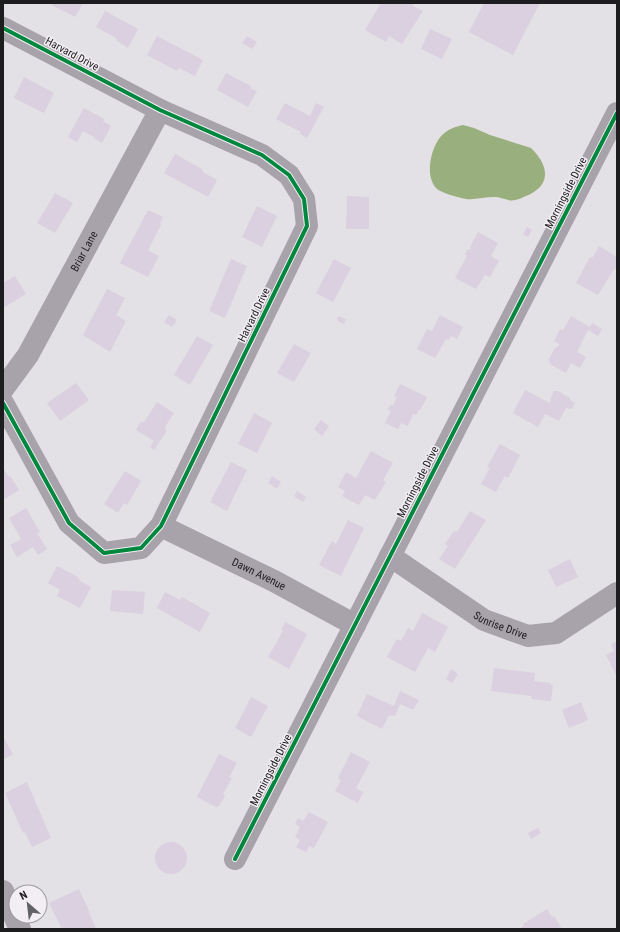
<svg xmlns="http://www.w3.org/2000/svg" width="620" height="932" font-family="'Roboto Condensed',sans-serif">
	<style>
		.water { fill: #9aaf7e }
		.building { fill: #dad0df }
		.lines { fill: none; stroke-linecap: round; stroke-linejoin: round }
		.minor { stroke: #a8a2ab; stroke-width: 22 }
		.cycleway-casing { stroke: #f2eef4; stroke-width: 6 }
		.cycleway { stroke: #00873e; stroke-width: 4 }
		.labels { text-anchor: middle; dominant-baseline: central; stroke-width: 3; stroke-linejoin: round; paint-order: stroke }
		.street-label { font-size: 11px; fill: #1d1c1e; stroke: #f2eef4 }
	</style>
	<rect width="100%" height="100%" fill="#e3e1e5"/>
	<!-- water -->
	<path class="water" d="M463,125L474,128L490,135L531,148C549,165 552,186 526,196C523,197 518,200 515,200C508,202 501,196 494,197C485,197 475,200 466,199C460,198 442,193 437,189C428,180 429,165 432,154C438,136 445,129 463,125Z"/>
	<!-- building -->
	<path class="building" d="M48,3H83L75,17Z
		M381,3H415L413,6L423,11L402,44L389,36L386,42L365,30Z
		M484,3H540L513,55L469,32Z
		M105,11L138,29L128,48L117,41L116,38L96,27Z
		M430,29L452,39L442,59L421,49Z
		M157,36L203,60L195,76L179,68L177,71L147,55Z
		M247,36L257,42L252,49L242,43Z
		M226,73L251,86L250,88L257,91L248,107L217,90Z
		M24,77L54,93L44,113L14,98Z
		M285,103L310,116L316,103L324,107L307,138L300,134L301,132L276,119Z
		M84,108L104,119L103,121L111,126L102,143L94,138V137L83,131L77,142L68,137Z
		M175,154L202,169L203,172L217,180L208,197L164,173Z
		M55,193L73,203L55,233L37,223Z
		M347,196L369,197V229H346Z
		M257,206L277,216L262,247L242,237Z
		M148,210L163,217L160,223L161,225L148,250L159,256L148,277L120,263Z
		M527,227L532,230L528,237L523,234Z
		M478,232L498,243L491,256L499,261L490,277L485,275L476,289L455,278L467,256L465,254L467,250L471,249L470,247Z
		M599,246L617,257V271L614,269L598,295L576,283L590,257H593Z
		M231,259L247,266L225,318L209,311Z
		M334,259L351,268L333,302L316,293Z
		M15,276L26,294L3,308V283Z
		M107,289L125,298L116,315L126,321L110,352L83,335Z
		M169,315L177,320L172,327L164,322Z
		M440,315L463,327L457,339L451,336L449,340L446,339L435,358L417,349L427,329L432,331Z
		M338,316L346,319L344,324L337,321Z
		M571,316L590,327L592,323L602,329L598,336L588,330L577,352L586,357L580,368L571,363L566,373L550,364L549,359L555,348L559,346V344L554,341L560,329L563,330Z
		M197,336L213,345L190,385L174,375Z
		M294,344L311,353L294,382L277,373Z
		M76,383L89,400L60,421L47,403Z
		M400,384L427,397L421,409L419,410L416,415L413,414L408,426L401,423L398,429L385,423L391,411L388,410L390,405L393,406L397,397L394,396Z
		M525,390L550,403L551,398L554,391H558L570,398V400L575,403L572,409L566,408L559,421L545,414L538,427L513,413Z
		M157,402L174,413L165,427L166,432L154,450L150,447L154,441L136,430L141,422H144Z
		M254,413L272,423L257,453L238,444Z
		M321,420L329,426L322,436L314,429Z
		M500,444L520,455L508,478L505,476L496,492L481,484L490,468L487,467Z
		M371,451L393,463L383,480L386,482L375,500L365,495L359,505L342,496L345,491L338,487L346,472L356,478Z
		M231,462L247,470L227,511L210,502Z
		M3,468L8,476L11,477L19,490L3,500Z
		M125,471L141,481L127,505L124,503L118,513L104,504Z
		M272,476L281,482L277,489L268,483Z
		M297,491L306,497L303,502L294,496Z
		M26,508L40,532L37,533L47,549L38,555L33,547L17,557L10,545L21,539L9,518Z
		M470,511L486,520L455,569L439,559L448,546L445,544L454,531L457,532Z
		M348,520L364,528L341,576L319,565L332,541L336,544Z
		M570,559L578,577L556,587L548,570Z
		M57,566L78,577L80,581L91,587L80,608L57,596L60,590L48,583Z
		M112,590L145,592L143,614L110,611Z
		M165,592L180,600L182,597L210,613L200,632L157,608Z
		M422,613L448,627L435,652L428,648L415,672L387,657L397,639L401,641L408,628L413,631Z
		M285,622L307,634L289,669L268,657L283,631L281,630Z
		M617,641V677L606,655L614,651L611,644Z
		M494,668L535,673L534,681L551,683L550,685H553L551,701L532,699L531,696L491,691Z
		M451,669L458,674L452,683L446,679Z
		M400,691L419,700L413,710L400,704L395,716L389,715L382,729L357,716L367,694L394,706Z
		M251,697L268,706L251,737L235,728Z
		M581,702L588,720L569,728L562,710Z
		M3,736L13,754L3,760Z
		M351,752L370,762L356,788L363,792L358,803L335,791L341,780L338,778Z
		M219,754L237,763L229,777L232,778L223,794L225,796L219,806L216,807L197,797Z
		M27,782L51,838L32,847L25,832L23,833L5,793Z
		M309,812L328,822L314,848L309,846L306,852L296,847L300,840L295,837L300,827L295,824L298,818L303,821Z
		M538,828L541,833L531,839L528,833Z
		M155 858a16 16 0 1 1 32 0a16 16 0 1 1-32 0Z
		M79,889L90,913H89L96,929H62L49,903Z
		M547,909L552,917L554,916L561,927L560,929H519L524,926L523,924Z"/>
	<g class="lines">
		<!-- minor -->
		<g class="minor">
			<path d="M3,28L160,110L262,155L289,175L304,199L307,226L161,526L141,548L104,553L69,523L3,403"/>
			<path id="s1" d="M3,389L28,355L160,110"/>
			<path id="s2" d="M161,526L274,581L355,625"/>
			<path id="s3" d="M390,556L484,620L528,636L556,633L617,593"/>
			<path d="M235,859L617,113"/>
			<path d="M3,891L20,929"/>
		</g>
		<!-- cycleway casing -->
		<g class="cycleway-casing">
			<path id="cycleway" d="M3,28L160,110L262,155L289,175L304,199L307,226L161,526L141,548L104,553L69,523L3,403
				M235,859L617,113"/>
		</g>
		<!-- cycleway -->
		<use href="#cycleway" class="cycleway"/>
	</g>
	<g class="labels">
		<!-- street labels -->
		<g class="street-label">
			<text transform="translate(72 54) rotate(28)">Harvard Drive</text>
			<text transform="translate(566 193) rotate(-63)">Morningside Drive</text>
			<text stroke="none"><textPath href="#s1" startOffset="160">Briar Lane</textPath></text>
			<text transform="translate(254 315) rotate(-64)">Harvard Drive</text>
			<text transform="translate(418 482) rotate(-63)">Morningside Drive</text>
			<text stroke="none"><textPath href="#s2" startOffset="109">Dawn Avenue</textPath></text>
			<text stroke="none"><textPath href="#s3" startOffset="131">Sunrise Drive</textPath></text>
			<text transform="translate(271 770) rotate(-63)">Morningside Drive</text>
		</g>
	</g>
	<!-- border -->
	<rect width="620" height="932" fill="none" stroke="#1d1c1e" stroke-width="8"/>
	<!-- north arrow -->
	<g transform="translate(28 904) rotate(332)"><circle r="19" fill="#f2eef4" stroke="#9d9a9e"/>
	<path d="M0-3L7 15L0 10L-7 15Z" fill="#626164"/>
	<text y="-6" font-size="11" font-weight="bold" text-anchor="middle" fill="#1d1c1e">N</text>
	</g>
</svg>
